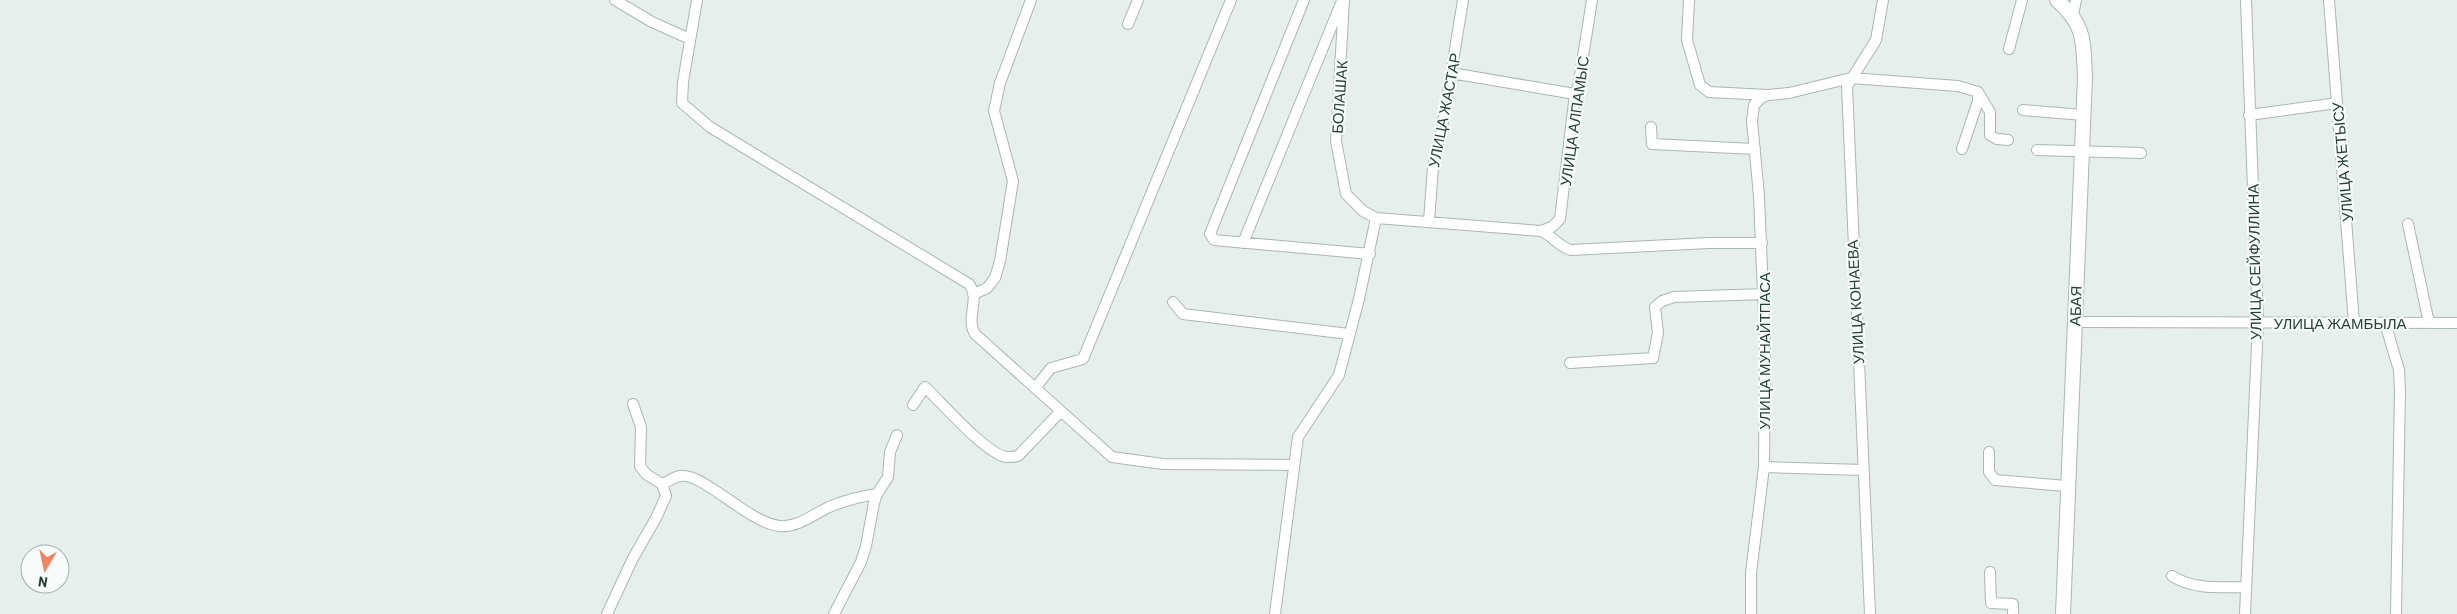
<svg xmlns="http://www.w3.org/2000/svg" width="2457" height="614" font-family="Barlow,sans-serif">
	<style>
		.lines { fill: none; stroke-linecap: round; stroke-linejoin: round }
		.minor-casing { stroke: #a8b8b2; stroke-width: 12 }
		.tertiary-casing { stroke: #a8b8b2; stroke-width: 16 }
		.minor { stroke: #fff; stroke-width: 10 }
		.tertiary { stroke: #fff; stroke-width: 14 }
		.labels { text-anchor: middle; dominant-baseline: central; stroke-width: 4.5; stroke-linejoin: round; paint-order: stroke }
		.street-label { font-size: 15px; fill: #24423a; stroke: #f7fbf9 }
	</style>
	<rect width="100%" height="100%" fill="#e6efeb"/>
	<g class="lines">
		<!-- minor casing -->
		<g class="minor-casing">
			<path id="minor" d="M615,0L652,22L690,39
				M697,0L683,82L682,103L710,127L969,284C981,299 965,318 975,334L1112,457L1163,464L1294,465
				M1304,0L1210,234L1214,240L1370,254
				M1344,0L1336,141L1346,194L1363,211L1376,218L1541,231C1553,236 1559,247 1571,250L1709,243H1762
				M1689,0L1687,40L1700,85L1709,92L1768,95L1789,93L1851,78L1958,86L1978,92V101L1962,149
				M2329,0L2354,323
				M2073,15L2076,0
				M1128,24L1138,0
				M2009,49L2022,0
				M1451,73L1575,94
				M1978,92L1990,112V135L1997,139L2008,140
				M2023,110L2083,115
				M2249,115L2337,103
				M1651,127L1652,144L1755,149
				M2037,150L2141,153
				M1429,221L1433,167L1444,117L1463,0
				M2408,224L2429,323
				M1541,231L1552,227L1560,219L1575,94L1578,88L1592,0
				M1243,243L1342,1
				M974,294L987,288L995,278L1000,261L1013,181L994,111L1000,83L1031,0
				M1173,302L1183,314L1349,334
				M2074,322L2457,323
				M2385,323L2399,370L2400,391L2396,614
				M1570,363L1653,358L1658,333L1655,307L1662,301L1674,297L1765,294
				M1036,387L1051,368L1083,359L1231,0
				M913,405L925,387C942,403 985,453 1006,457C1010,457 1014,457 1018,456L1061,411
				M1989,452V472L1995,480L2066,486
				M1764,467L1863,470
				M662,484C668,482 674,477 680,476C703,472 748,523 780,526C797,528 814,514 829,507C844,501 861,496 877,494
				M1990,572L1991,603L2013,604V614
				M2172,576C2194,590 2221,587 2246,587
				M607,614L632,560L656,518L666,496L662,484L646,474L640,466L641,427L633,404
				M834,614L861,562L866,546L874,503L877,494L888,477L890,452L897,435
				M1275,614L1298,437L1339,375L1359,299L1376,218
				M1751,614V573L1764,467L1765,344L1759,196L1752,121L1754,105L1761,98L1768,95
				M1870,614L1847,86L1876,40L1883,0
				M2245,614L2258,323L2246,0"/>
		</g>
		<!-- tertiary casing -->
		<g class="tertiary-casing">
			<path id="tertiary" d="M2057,0C2086,26 2083,41 2085,77L2063,614"/>
		</g>
		<!-- minor -->
		<use href="#minor" class="minor"/>
		<!-- tertiary -->
		<use href="#tertiary" class="tertiary"/>
	</g>
	<g class="labels">
		<!-- street labels -->
		<g class="street-label">
			<text transform="translate(1339 97) rotate(-86)">БОЛАШАК</text>
			<text transform="translate(1444 110) rotate(-79)">УЛИЦА ЖАСТАР</text>
			<text transform="translate(1574 121) rotate(-82)">УЛИЦА АЛПАМЫС</text>
			<text transform="translate(2342 162) rotate(-95)">УЛИЦА ЖЕТЫСУ</text>
			<text transform="translate(2254 262) rotate(-91)">УЛИЦА СЕЙФУЛЛИНА</text>
			<text transform="translate(1855 302) rotate(-93)">УЛИЦА КОНАЕВА</text>
			<text transform="translate(2075 306) rotate(-88)">АБАЯ</text>
			<text x="2340" y="323">УЛИЦА ЖАМБЫЛА</text>
			<text transform="translate(1764 351) rotate(-90)">УЛИЦА МУНАЙТПАСА</text>
		</g>
	</g>
	<!-- north arrow -->
	<g transform="translate(45 569) rotate(189)"><circle r="24" fill="#f7fbf9" stroke="#a3b1ad"/>
	<path d="M0-4L9 19L0 12L-9 19Z" fill="#f4845f"/>
	<text y="-8" font-size="14" font-weight="bold" text-anchor="middle" fill="#24423a">N</text>
	</g>
</svg>
